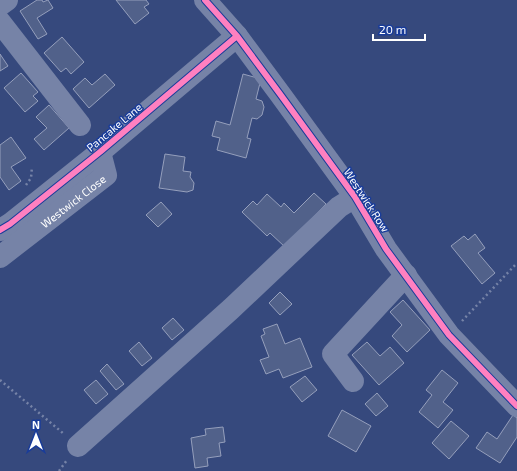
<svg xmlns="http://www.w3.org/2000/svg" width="517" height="471" font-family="'Exo 2',sans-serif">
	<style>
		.building { fill: #51618a; stroke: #959fbc }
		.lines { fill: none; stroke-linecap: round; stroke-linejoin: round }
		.path { stroke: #7683a7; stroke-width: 2.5; stroke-dasharray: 2 3; stroke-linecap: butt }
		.minor { stroke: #7683a7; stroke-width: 22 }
		.cycleway-casing { stroke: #193c9a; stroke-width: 8 }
		.cycleway { stroke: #ff80c0; stroke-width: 6 }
		.labels { text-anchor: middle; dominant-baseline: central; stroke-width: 3; stroke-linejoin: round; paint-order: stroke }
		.street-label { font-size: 11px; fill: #fff; stroke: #193c9a }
	</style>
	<rect width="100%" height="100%" fill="#36497d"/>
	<!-- building -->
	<path class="building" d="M37,0H42L43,2L48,0L53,8L37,18L47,34L38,39L20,11Z
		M116,0H146L149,4L144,7L149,13L135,24Z
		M62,37L84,62L71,74L66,68L61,72L44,53Z
		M0,54L8,66L0,71Z
		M21,73L38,92L33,96L38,101L25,112L4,88Z
		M105,74L115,85L89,108L73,89L85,78L92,85Z
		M243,74L261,79L256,99L262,101L264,107L262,115L257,119L252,118L247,138L251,139L246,158L217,150L220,138L212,136L216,121L230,125Z
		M49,105L69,128L44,150L34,139L47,128L36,117Z
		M11,137L26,158L11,167L21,181L9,190L0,177V145Z
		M165,154L185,157L183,171L191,172L190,177L194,183L193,190L187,192L159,188Z
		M314,193L326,204L285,247L270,233L267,236L242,212L253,201L257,205L267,194L281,207L284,203L294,213Z
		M161,202L172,214L158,227L146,215Z
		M475,234L485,248L478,253L495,273L482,284L451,246L464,236L468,240Z
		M280,292L292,304L280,315L269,303Z
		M403,300L430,330L407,352L392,336L402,325L390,312Z
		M173,318L184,330L172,340L162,328Z
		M277,324L285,344L300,338L312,367L283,378L279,369L266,374L260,360L269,357L261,336L265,334L263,329Z
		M139,342L152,358L142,366L129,351Z
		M367,342L380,356L390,347L404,363L379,385L352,355Z
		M107,364L124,384L116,390L100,371Z
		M442,370L458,383L443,402L453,410L438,428L419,412L432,395L426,390Z
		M305,376L317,390L302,402L290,387Z
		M96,380L108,394L96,404L84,390Z
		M377,393L388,406L376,416L365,404Z
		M342,410L371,426L356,452L328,436Z
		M513,415L517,418V437L500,463L476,448L487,432L497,439Z
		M451,421L469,436L449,459L432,443Z
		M223,427L225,442L219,443L221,456L207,458L208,466L195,468L191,438L206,435L205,429Z"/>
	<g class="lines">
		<!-- path -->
		<path class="path" d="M26,185L31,178L32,167
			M462,321L517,263
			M0,380L64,434
			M59,471L67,460"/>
		<!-- minor -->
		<g class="minor">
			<path d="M205,0L237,36L280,94L355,197L386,249L449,335L517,406"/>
			<path d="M0,5L7,0"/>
			<path d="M0,22L80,125"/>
			<path d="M0,230L10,224L100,152L237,36"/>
			<path id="s1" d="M0,257L106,175L100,152"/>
			<path d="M353,381L333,354L406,275"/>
			<path d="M78,446L231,309L339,207L355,197"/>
		</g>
		<!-- cycleway casing -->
		<g class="cycleway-casing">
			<path id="cycleway" d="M205,0L237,36L280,94L355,197L386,249L449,335L517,406
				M0,230L10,224L100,152L237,36"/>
		</g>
		<!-- cycleway -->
		<use href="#cycleway" class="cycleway"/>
	</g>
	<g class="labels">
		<!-- street labels -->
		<g class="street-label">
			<text transform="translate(114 127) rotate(-40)">Pancake Lane</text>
			<text transform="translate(367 200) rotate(57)">Westwick Row</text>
			<text stroke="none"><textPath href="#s1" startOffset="92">Westwick Close</textPath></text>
		</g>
	</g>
	<!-- north arrow -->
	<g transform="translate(36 435)" stroke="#193c9a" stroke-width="3" paint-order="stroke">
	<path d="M0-3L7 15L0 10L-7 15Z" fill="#ffffff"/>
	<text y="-6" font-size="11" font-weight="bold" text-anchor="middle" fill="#ffffff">N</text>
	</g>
	<!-- scale -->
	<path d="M373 34v6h52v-6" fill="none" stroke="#ffffff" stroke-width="2"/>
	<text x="379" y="34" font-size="12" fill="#ffffff" stroke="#193c9a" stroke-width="3" paint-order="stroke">20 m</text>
</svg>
